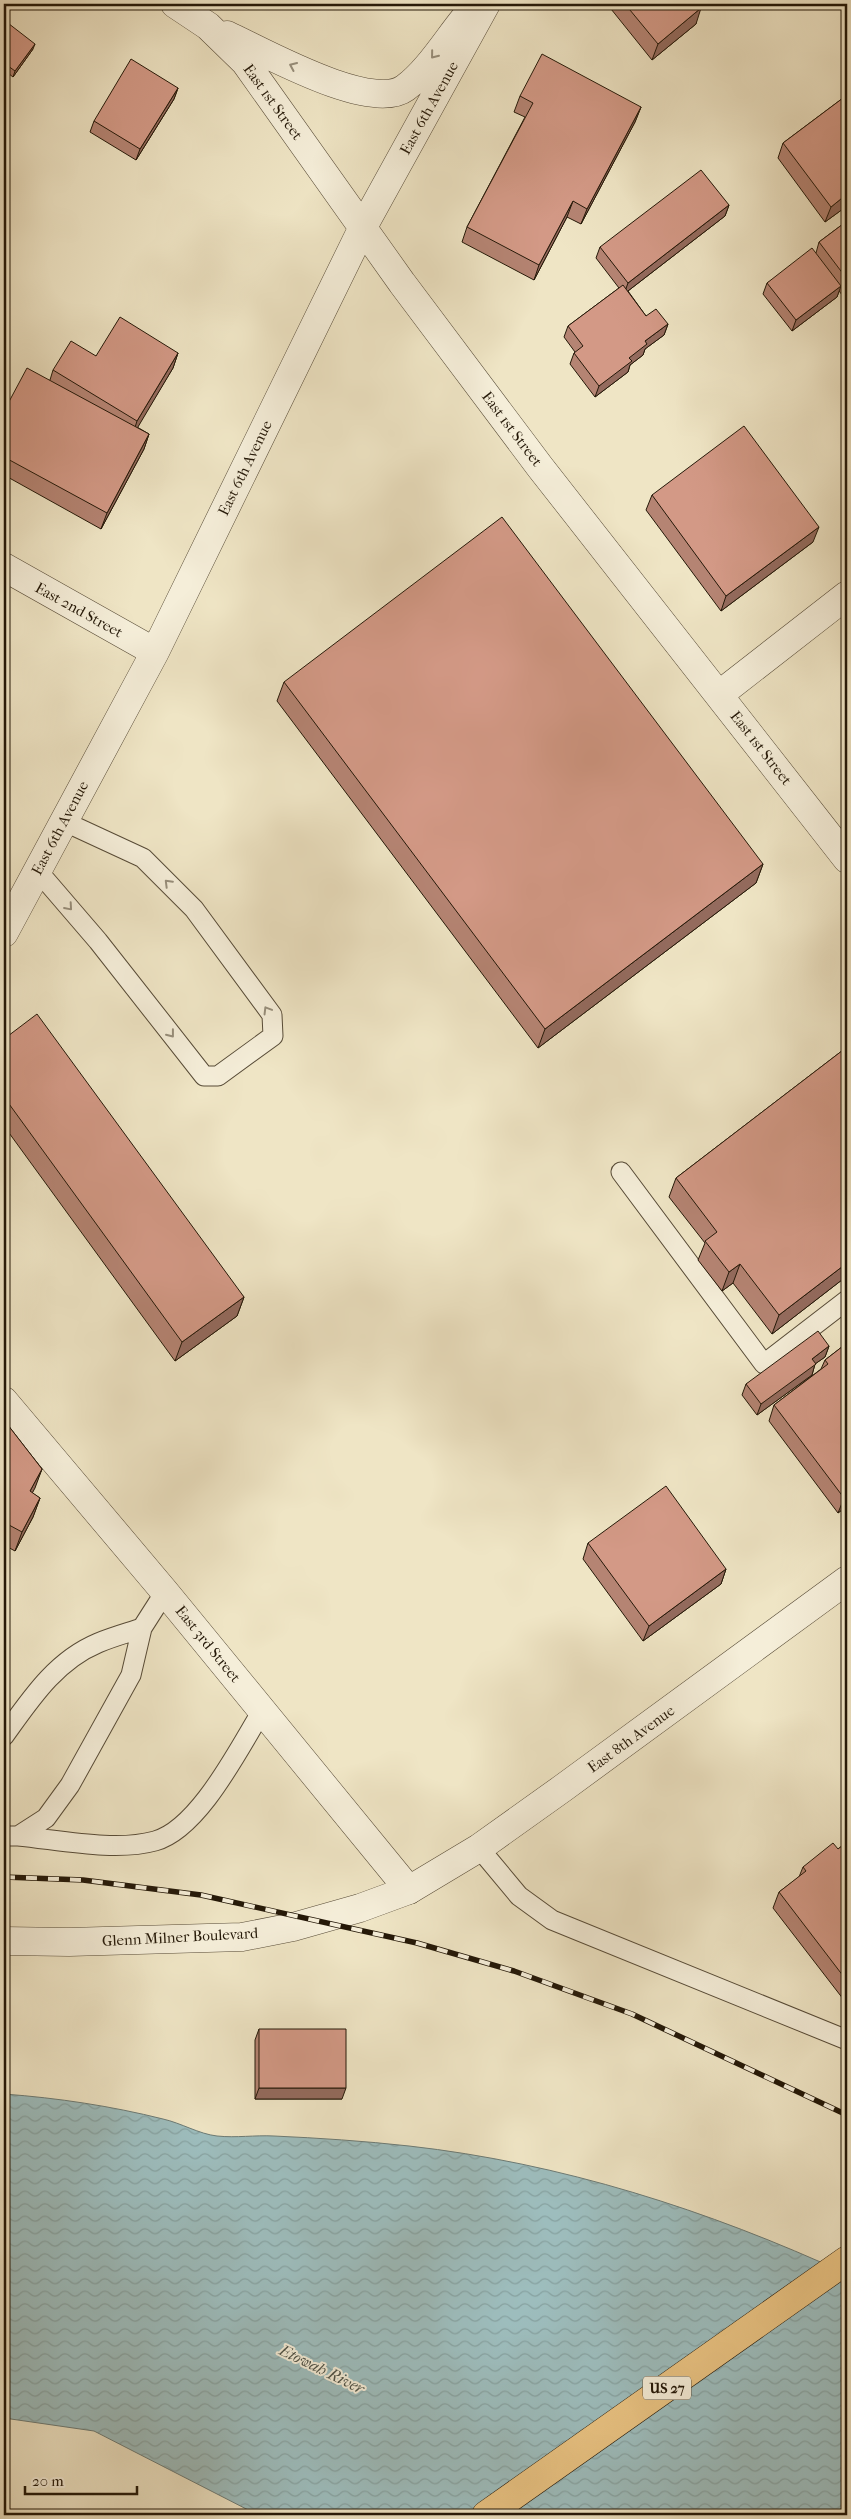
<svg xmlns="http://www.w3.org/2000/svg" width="851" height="2519" font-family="'IM FELL French Canon',serif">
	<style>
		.water { fill: url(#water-waves); stroke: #6d7b75 }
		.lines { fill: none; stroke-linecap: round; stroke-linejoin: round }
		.service-casing { stroke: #574b37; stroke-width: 21 }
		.minor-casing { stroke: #574b37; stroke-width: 29 }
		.tertiary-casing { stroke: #574b37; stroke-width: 29 }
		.primary-casing { stroke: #241808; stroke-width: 29 }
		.service { stroke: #f5eed9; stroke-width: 19 }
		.minor { stroke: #f5eed9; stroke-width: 28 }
		.tertiary { stroke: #f5eed9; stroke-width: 28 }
		.primary { stroke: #e8c282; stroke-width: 28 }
		.rail-casing { stroke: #241808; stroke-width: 5.5 }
		.rail { stroke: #f5eed9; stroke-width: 4; stroke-dasharray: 11; stroke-linecap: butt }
		.wall { fill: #b58473; stroke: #241808 }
		.shaded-wall { fill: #946b5e; stroke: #241808 }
		.building { fill: #d39986; stroke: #241808 }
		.oneway { stroke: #978e7b }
		.labels { text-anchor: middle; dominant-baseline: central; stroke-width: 4; stroke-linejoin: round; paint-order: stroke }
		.shield { fill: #f5eed9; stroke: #635847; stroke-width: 1 }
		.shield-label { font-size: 14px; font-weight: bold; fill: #241808 }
		.street-label { font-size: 15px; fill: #241808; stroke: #f5eed9 }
		.water-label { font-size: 16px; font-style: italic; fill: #4e5247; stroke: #f5eed9 }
	</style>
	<defs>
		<pattern id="water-waves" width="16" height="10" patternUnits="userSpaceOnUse" patternTransform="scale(1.25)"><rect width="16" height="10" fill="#9dbdbd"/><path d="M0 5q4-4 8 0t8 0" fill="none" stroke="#87a2a1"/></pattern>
	</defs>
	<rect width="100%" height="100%" fill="#efe5c5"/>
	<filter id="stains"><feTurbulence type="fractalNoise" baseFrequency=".004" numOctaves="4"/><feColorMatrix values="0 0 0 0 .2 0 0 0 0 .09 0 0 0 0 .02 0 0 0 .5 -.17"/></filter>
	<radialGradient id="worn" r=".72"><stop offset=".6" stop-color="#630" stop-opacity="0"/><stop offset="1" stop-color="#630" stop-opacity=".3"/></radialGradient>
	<!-- water -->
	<path class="water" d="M4,2094C58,2098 111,2106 163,2119C181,2123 199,2134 217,2136C236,2138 255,2135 274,2136C319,2138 364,2141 409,2146C561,2163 708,2210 847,2274V2515H258L94,2431L4,2418Z"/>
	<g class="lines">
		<!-- service casing -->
		<g class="service-casing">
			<path id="service" d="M37,870L98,941L204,1076H218L273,1036L272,1015L194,909L143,858L63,821
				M621,1172L764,1364L847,1300
				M4,1736C30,1700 55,1661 98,1643C112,1637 127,1633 142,1628
				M4,1836H18L46,1818L70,1785L131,1675L142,1628L165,1592
				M18,1836C60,1840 115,1852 155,1841C199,1829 239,1748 262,1711
				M479,1848L519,1896L552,1920L847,2040"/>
		</g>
		<!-- minor casing -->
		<g class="minor-casing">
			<path id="minor" d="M4,1401L165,1592L409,1890"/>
		</g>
		<!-- tertiary casing -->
		<g class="tertiary-casing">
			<path id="tertiary" d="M175,4L208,26L245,62L402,283L540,467L847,859
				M227,35C262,51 371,113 405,88C428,71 446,41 464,19
				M4,567L155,652
				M720,694L847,595
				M4,933L155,652L363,227L486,4
				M4,1941L69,1942L242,1937L293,1927L360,1908L409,1890L479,1848L563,1788L847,1580"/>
		</g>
		<!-- primary casing -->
		<g class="primary-casing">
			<path id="primary" d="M486,2515L847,2260"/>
		</g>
		<!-- service -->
		<use href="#service" class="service"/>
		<!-- minor -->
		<use href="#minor" class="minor"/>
		<!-- tertiary -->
		<use href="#tertiary" class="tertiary"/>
		<!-- primary -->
		<use href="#primary" class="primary"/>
		<!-- rail casing -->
		<g class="rail-casing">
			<path id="rail" d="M4,1877L83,1880L201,1895L417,1943L514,1971L632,2014L847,2115"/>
		</g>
		<!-- rail -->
		<use href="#rail" class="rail"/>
	</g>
	<!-- wall -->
	<path class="wall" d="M607,4H698L696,24L652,60Z
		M4,20L33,49L13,77L4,70Z
		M178,88L174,99L136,160L90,132L94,121Z
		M847,95V206L825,222L778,158L783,143Z
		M520,96L641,107L635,122L581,224L567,217L534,280L462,242L467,227L525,117L514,112Z
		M729,205L725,216L628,291L646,316L668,324L664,335L645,349L643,355L630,365L628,372L595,397L570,364L574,353L575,352L564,337L568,326L619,288L596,258L600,247Z
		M847,221V301L839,291L837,297L792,331L763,294L767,283L816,253L819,242Z
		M178,353L173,368L137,427L149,434L144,449L101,529L4,475V411L50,380L53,370L96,356Z
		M652,495L813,542L721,611L646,510Z
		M284,682L763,864L756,883L538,1048L277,701Z
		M4,1039L244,1297L237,1316L175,1361L4,1126Z
		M847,1047V1276L772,1334L733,1283L722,1291L698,1260L705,1243L669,1197L676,1178Z
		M847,1343V1506L838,1513L769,1421L774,1405L821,1369L825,1360Z
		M829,1346L825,1357L815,1364L812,1375L757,1415L742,1395L746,1384Z
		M4,1420L42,1469L32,1493L40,1498L33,1517L15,1551L4,1545Z
		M588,1543L726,1569L721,1584L643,1641L583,1559Z
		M847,1842V2004L773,1908L779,1892L799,1877L803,1867L838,1849Z
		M259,2029L342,2099H255V2040Z"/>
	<!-- shaded-wall -->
	<path class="shaded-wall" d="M701,8L696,24L652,60L658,44Z
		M35,44L33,49L13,77L15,71Z
		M178,88L174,99L136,160L140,149Z
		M641,107L635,122L581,224L587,209Z
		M847,194V206L825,222L831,207Z
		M573,201L567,217L534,280L539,265Z
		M729,205L725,216L624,294L628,283Z
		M841,286L837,297L792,331L796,320Z
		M668,324L664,335L645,349L643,355L630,365L628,372L595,397L599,386L629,358L645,341Z
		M178,353L173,368L132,437L137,421Z
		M149,434L144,449L101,529L107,513Z
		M819,527L813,542L721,611L726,596Z
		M763,864L756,883L538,1048L545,1029Z
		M847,1263V1276L772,1334L779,1315Z
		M740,1264L733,1283L722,1291L729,1272Z
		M244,1297L237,1316L175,1361L182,1342Z
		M829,1346L825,1357L815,1364L812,1375L757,1415L761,1404L812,1359Z
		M42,1469L35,1488L23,1510L30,1491Z
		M847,1495V1506L838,1513L844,1498Z
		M40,1498L33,1517L15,1551L22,1532Z
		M9,1525L4,1541V1535Z
		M726,1569L721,1584L643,1641L649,1626Z
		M259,2088H346L342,2099H255Z"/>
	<!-- building -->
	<path class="building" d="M625,4H698L701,8L658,44Z
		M4,20L35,44L15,71L4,63Z
		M542,54L641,107L587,209L573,201L539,265L467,227L533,103L520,96Z
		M131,59L178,88L140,149L94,121Z
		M847,95V194L831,207L783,143Z
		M701,170L729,205L628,283L600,247Z
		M847,221V279L819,242Z
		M812,248L841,286L796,320L767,283Z
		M623,285L646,316L656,309L668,324L645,341L647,344L629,358L632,361L599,386L574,353L583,346L568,326Z
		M120,317L178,353L137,421L53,370L71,341L96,356Z
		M27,368L149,434L107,513L4,457V411Z
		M744,426L819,527L726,596L652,495Z
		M502,517L763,864L545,1029L284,682Z
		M37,1014L244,1297L182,1342L4,1097V1039Z
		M847,1047V1263L779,1315L740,1264L729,1272L705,1241L717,1232L676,1178Z
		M818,1331L829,1346L812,1359L816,1364L761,1404L746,1384Z
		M847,1343V1495L844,1498L774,1405L828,1364L825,1360Z
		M4,1420L42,1469L30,1491L40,1498L22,1532L9,1525L4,1535Z
		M666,1486L726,1569L649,1626L588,1543Z
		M847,1842V1981L779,1892L806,1871L803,1867L833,1843L838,1849Z
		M259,2029H346V2088H259Z"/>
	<!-- one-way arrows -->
	<defs><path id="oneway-chevron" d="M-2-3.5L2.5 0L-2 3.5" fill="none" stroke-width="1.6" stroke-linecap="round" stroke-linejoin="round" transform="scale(1.25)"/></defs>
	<g class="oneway">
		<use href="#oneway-chevron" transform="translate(434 55) rotate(129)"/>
		<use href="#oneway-chevron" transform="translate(293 66) rotate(-156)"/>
		<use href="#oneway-chevron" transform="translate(168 883) rotate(-135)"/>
		<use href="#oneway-chevron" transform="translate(69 907) rotate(49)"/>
		<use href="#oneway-chevron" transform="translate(267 1010) rotate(-121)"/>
		<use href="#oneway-chevron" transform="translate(171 1034) rotate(52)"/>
	</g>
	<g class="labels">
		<!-- shield labels -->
		<rect class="shield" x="643" y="2376.5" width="48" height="23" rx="4"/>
		<g class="shield-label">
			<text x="667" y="2388">US 27</text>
		</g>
		<!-- street labels -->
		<g class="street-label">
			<text transform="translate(273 102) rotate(54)">East 1st Street</text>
			<text transform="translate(429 108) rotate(-61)">East 6th Avenue</text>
			<text transform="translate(512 429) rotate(53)">East 1st Street</text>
			<text transform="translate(245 468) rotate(-64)">East 6th Avenue</text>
			<text transform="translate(79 610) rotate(29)">East 2nd Street</text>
			<text transform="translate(761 748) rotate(52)">East 1st Street</text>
			<text transform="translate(60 828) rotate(-62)">East 6th Avenue</text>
			<text transform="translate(208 1644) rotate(51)">East 3rd Street</text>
			<text transform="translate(631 1739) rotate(-36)">East 8th Avenue</text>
			<text transform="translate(180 1937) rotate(-3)">Glenn Milner Boulevard</text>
		</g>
		<!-- water labels -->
		<g class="water-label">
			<text transform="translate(322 2369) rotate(26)">Etowah River</text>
		</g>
	</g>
	<!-- margin -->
	<rect width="851" height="2519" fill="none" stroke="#efe5c5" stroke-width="20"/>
	<rect x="5" y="5" width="841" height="2509" fill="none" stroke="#241808" stroke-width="2.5"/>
	<rect x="10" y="10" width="831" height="2499" fill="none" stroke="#241808"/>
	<!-- scale -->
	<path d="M25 2486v8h112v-8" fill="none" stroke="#241808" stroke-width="2.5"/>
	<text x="32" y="2486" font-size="15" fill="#241808" stroke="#f5eed9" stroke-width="4" paint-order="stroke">20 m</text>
	<rect width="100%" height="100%" filter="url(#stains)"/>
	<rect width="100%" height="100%" fill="url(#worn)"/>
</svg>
